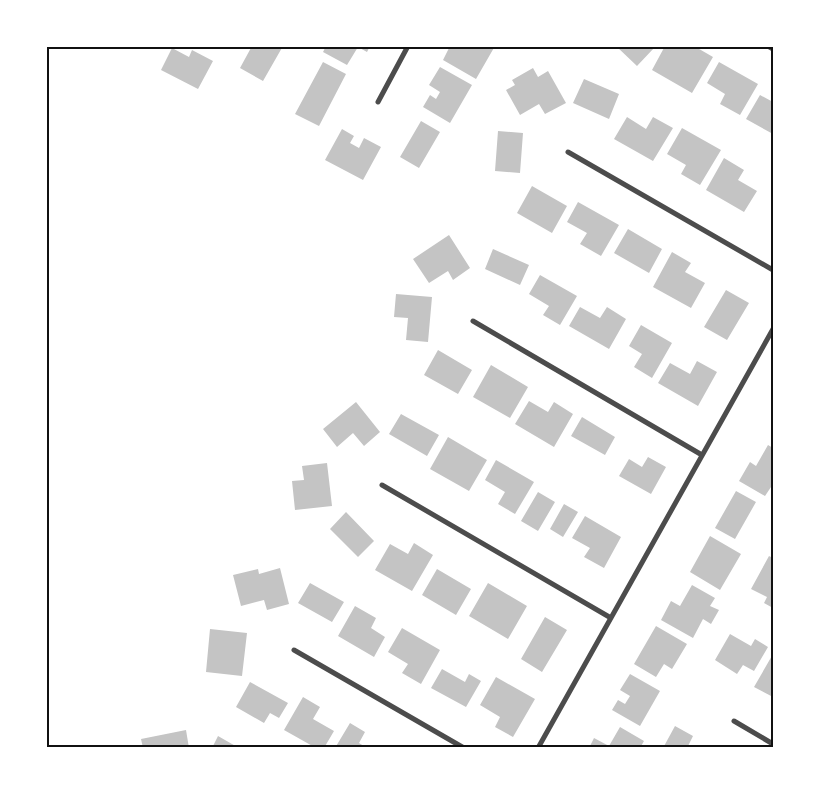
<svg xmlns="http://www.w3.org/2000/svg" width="819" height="794" font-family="Quicksand,sans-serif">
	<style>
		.building { fill: #c4c4c4 }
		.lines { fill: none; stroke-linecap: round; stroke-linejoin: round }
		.minor { stroke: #4c4c4c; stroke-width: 5 }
		.neatline { fill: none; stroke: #111; stroke-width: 2 }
	</style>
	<rect width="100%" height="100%" fill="#fff"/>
	<!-- building -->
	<path class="building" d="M252,46H283L263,81L240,68Z
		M326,46H370L367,52L358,47L347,65L323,52Z
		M450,46H460L463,48L464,46H495L476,79L443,60Z
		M616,46H652L654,48L637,66Z
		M665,46H694L713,57L692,93L652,70Z
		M172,48L189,57L192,50L213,61L198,89L161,70Z
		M323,62L346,74L319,126L295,114Z
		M719,62L758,84L740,115L720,104L725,94L707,83Z
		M440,67L472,85L450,123L423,107L430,95L436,99L440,92L429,85Z
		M533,68L538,77L548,71L566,103L545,114L539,104L520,115L506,90L515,85L512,80Z
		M584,79L619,94L609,119L573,103Z
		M760,95L773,102V134L746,119Z
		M627,117L646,129L653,117L673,128L653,161L614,139Z
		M421,121L440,132L419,168L400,157Z
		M682,128L721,150L700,185L681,174L686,165L667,154Z
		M342,129L354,136L350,143L359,148L364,138L381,147L363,180L325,160Z
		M498,131L523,133L520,173L495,171Z
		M724,158L744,170L738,180L757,191L744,212L706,190Z
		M532,186L567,206L552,233L517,213Z
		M578,202L619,225L601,256L580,244L587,233L567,222Z
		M628,229L662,249L649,273L614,253Z
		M449,235L470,268L453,280L448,271L429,283L413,259Z
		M493,249L529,265L520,285L485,269Z
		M672,252L691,263L685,272L705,283L691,308L653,287Z
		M540,275L577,296L560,325L543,315L549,306L529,294Z
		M726,290L749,303L727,340L704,327Z
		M396,294L432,297L428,342L406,340L408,318L394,317Z
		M580,307L600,318L607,307L626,319L609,349L569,326Z
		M641,325L672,343L652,378L634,367L642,354L629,346Z
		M438,350L472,370L458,394L424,375Z
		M697,361L717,372L698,406L658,383L670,363L690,374Z
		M491,365L528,387L510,418L473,397Z
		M529,401L548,412L554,402L573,414L554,447L515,424Z
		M356,402L380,432L364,446L353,433L337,447L323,429Z
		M401,414L439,435L427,456L389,434Z
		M582,417L615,437L605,455L571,436Z
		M448,437L487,460L469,491L430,469Z
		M768,445L773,448V484L765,496L739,481L750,462L756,466Z
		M648,457L666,467L651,494L619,476L629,459L642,467Z
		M496,460L534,482L515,514L498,504L505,492L485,480Z
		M327,463L332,506L295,510L292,481L304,480L302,466Z
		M736,491L756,502L735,539L715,528Z
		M538,492L555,502L538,531L521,521Z
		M564,504L578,512L563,537L550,529Z
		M346,512L374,541L358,557L330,529Z
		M585,516L621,537L604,568L584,557L590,548L572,538Z
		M710,536L741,554L720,590L690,572Z
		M414,543L433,555L412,591L375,570L390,544L408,554Z
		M769,556L773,558V608L764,603L767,597L751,589Z
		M280,568L289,604L267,610L264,600L241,606L233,575L258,569L259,574Z
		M437,569L471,589L456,615L422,595Z
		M310,583L344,602L332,622L298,603Z
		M488,583L527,606L508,639L469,616Z
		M692,585L715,598L710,606L719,610L711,624L703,619L693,638L661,620L671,601L680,606Z
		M355,606L376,618L371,628L385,637L374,657L338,636Z
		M545,617L567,630L542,672L521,659Z
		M656,626L687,644L672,669L664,664L656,677L634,664Z
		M402,628L440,650L421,684L402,673L408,664L388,652Z
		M210,629L247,633L242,676L206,672Z
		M730,634L751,646L755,639L768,647L754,671L743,665L737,674L715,660Z
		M773,654V697L754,687Z
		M442,669L465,682L469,674L481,681L466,707L431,688Z
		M630,674L660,691L640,726L612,710L618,700L625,704L630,696L620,690Z
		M496,677L535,699L513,737L495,727L500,717L480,705Z
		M250,682L288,703L279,718L270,713L264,723L236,707Z
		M303,697L320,707L313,719L334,731L324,748H316L284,730Z
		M350,723L365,732L359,743L367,748H335Z
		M675,726L693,736L687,748H663Z
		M620,727L644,741L640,748H589L594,738L609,746Z
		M186,730L189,748H143L141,739Z
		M218,736L239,748H212Z"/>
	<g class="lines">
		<!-- minor -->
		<path class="minor" d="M768,46L773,49
			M378,102L408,46
			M568,152L773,270
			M473,321L702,455
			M382,485L611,618
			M294,650L464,748
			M734,721L773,744
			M538,748L773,329"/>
	</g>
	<!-- border -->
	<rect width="819" height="794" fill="none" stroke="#ffffff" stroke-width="95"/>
	<rect x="48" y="48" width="724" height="698" class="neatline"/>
</svg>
